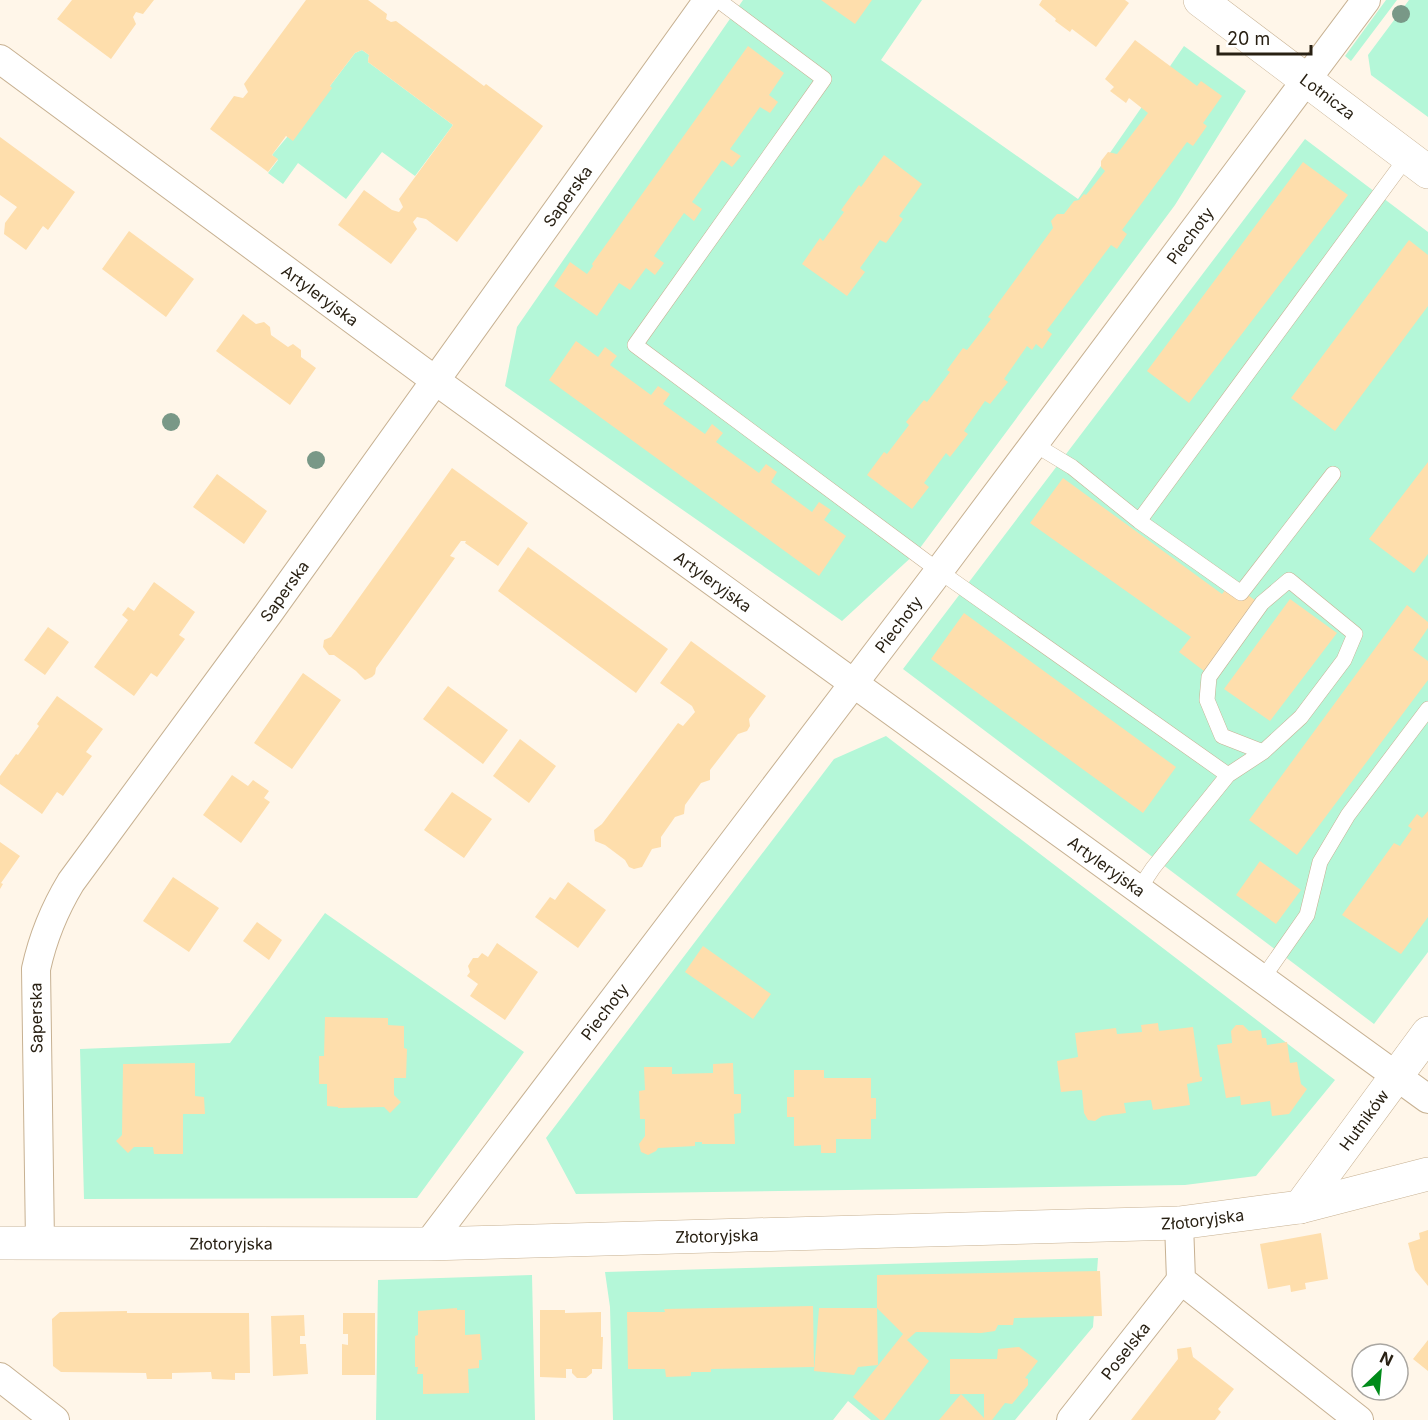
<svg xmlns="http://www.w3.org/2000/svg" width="1428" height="1420" font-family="Inter,sans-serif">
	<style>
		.green { fill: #b4f7d8 }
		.building { fill: #fedeac; fill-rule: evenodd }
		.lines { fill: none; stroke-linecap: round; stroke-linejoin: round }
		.lane-casing { stroke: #c7b192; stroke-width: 16 }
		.street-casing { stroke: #c7b192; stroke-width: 30 }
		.secondary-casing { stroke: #c7b192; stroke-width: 34 }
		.lane { stroke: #fff; stroke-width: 15 }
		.street { stroke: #fff; stroke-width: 28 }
		.secondary { stroke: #fff; stroke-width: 33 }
		.tree { fill: #799887 }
		.labels { text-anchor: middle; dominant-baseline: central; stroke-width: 6; stroke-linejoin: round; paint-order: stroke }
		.street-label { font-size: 16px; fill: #282013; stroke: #fff }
	</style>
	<rect width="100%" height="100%" fill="#fff6e9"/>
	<!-- green -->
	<path class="green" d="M743,0H922L881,60L1078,199L1184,46L1246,91L1175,205L917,552L842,621L505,386L517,327Z
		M1386,0H1397L1351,61L1345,56Z
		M1409,0H1428V117L1371,75L1368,55Z
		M362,50L369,55L368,62L453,125L415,176L382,152L346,199L298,163L283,184L268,173L278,160L272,155L330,86L355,53Z
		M1305,139L1428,232V952L1374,1024L903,669Z
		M886,736L1335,1080L1256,1176L1185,1185L576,1194L546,1138L834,759Z
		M325,913L524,1052L417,1198L84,1199L80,1049L230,1043Z
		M1098,1258L1093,1327L1015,1420H871L848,1401L833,1420H613L610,1307L605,1272Z
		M532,1275L535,1420H376L378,1280Z"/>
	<!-- building -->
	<path class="building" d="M72,0H154L143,14L136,12L133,17L136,24L111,59L57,19Z
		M306,0H368L387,14L386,19L391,22L396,21L484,86L486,84L543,126L457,242L426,219L417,217L413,222L417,229L391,264L338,225L364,190L392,210L399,212L403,207L399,199L453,125L368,62L369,55L362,50L355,53L330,86L332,88L293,141L286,136L272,155L278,159L268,172L210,129L234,96L243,98L248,92L244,84Z
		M821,0H872L855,24Z
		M1042,0H1125L1129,3L1096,47L1072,29L1070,32L1055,21L1056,19L1039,5Z
		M1135,40L1197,86L1201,81L1222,96L1203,123L1207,126L1193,146L1187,142L1122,230L1127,234L1117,249L1111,245L1047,330L1052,334L1042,349L1036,344L1032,350L1027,346L1004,379L1008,382L990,404L985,401L964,431L968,434L950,457L946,453L924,483L929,487L912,509L867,475L884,452L887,454L909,425L906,422L924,400L927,402L950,372L947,370L963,348L967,350L991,319L988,317L1053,228L1051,221L1057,214H1064L1074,201L1079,200L1084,194L1086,195L1105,171L1101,167V161L1108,152L1117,154L1148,113L1129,98L1126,103L1110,91L1114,87L1105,79Z
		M748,46L784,73L769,95L778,102L770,113L760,107L730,149L741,156L732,167L722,160L692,202L702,209L694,221L684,213L654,256L664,263L655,275L646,268L630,290L619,283L597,316L554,286L570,262L587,274L593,266L592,264Z
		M0,137L75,192L48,230L43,226L26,250L4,234L5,223L17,207L0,195Z
		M884,155L922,184L899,216L903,219L886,243L880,240L860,268L865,272L847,296L802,264L820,238L823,241L844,212L841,210L859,185L861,187Z
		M1303,162L1348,195L1189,403L1147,371Z
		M129,231L194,279L166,317L102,269Z
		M1409,240L1428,255V306L1335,431L1291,398Z
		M243,314L256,324L264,322L270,327L271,335L288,347L293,344L301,350V357L316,368L290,405L216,351Z
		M576,341L598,357L605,347L617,356L610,365L651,395L658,386L670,394L663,404L705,434L712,424L723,433L716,442L759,473L766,464L777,472L771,482L812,512L819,502L831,510L824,520L846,536L819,576L549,380Z
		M1428,462V554L1414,573L1369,539Z
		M452,468L528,523L498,566L465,543L466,541H461L450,556L455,558L376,668L375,674L372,677L365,680L356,671L334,655H329L323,647L324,640L331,637Z
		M217,474L267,511L244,544L193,507Z
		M1063,478L1222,594L1231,583L1259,603L1208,674L1179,652L1191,637L1030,523Z
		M528,547L668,649L636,693L498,591Z
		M154,582L195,612L179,635L185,639L157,677L151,673L134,696L94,667L128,620L122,615L128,607L134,611Z
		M1290,599L1337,633L1270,721L1224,689Z
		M1407,605L1428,622V628L1413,650L1428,661V680L1297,855L1249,820Z
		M964,613L1176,767L1143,813L931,659Z
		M48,627L69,642L45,675L24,660Z
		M691,641L766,696L749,719L750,726L747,731L738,734L710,770V780L701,783L685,805L684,814L675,817L661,837V847L652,849L642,867L634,869L629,867L625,860L605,845L595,841L594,830L602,824L678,723L683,726L695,712L692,706L660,683Z
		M303,673L341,700L292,769L254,743Z
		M448,686L508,730L483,764L423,719Z
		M57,696L103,729L86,752L92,756L63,796L57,792L42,814L0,784V776L16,754L18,755L29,740L39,726L37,724Z
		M520,739L556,766L529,803L493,776Z
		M232,775L248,786L253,780L269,791L264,798L270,802L241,843L203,815Z
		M452,792L492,819L464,858L424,830Z
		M1428,811V917L1401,954L1342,915L1394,843L1400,846L1412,829L1408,826L1417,814L1422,818Z
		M0,842L20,856L1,883L3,884L0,889Z
		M1260,861L1301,890L1276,924L1236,895Z
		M173,877L219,908L189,952L143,921Z
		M568,882L606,910L578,948L535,917L550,897L555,900Z
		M257,922L282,940L269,960L243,941Z
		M497,943L538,972L505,1020L470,996L478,984L467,976L470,972L468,966L473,958H478L482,953L488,957Z
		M703,946L771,994L753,1019L685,972Z
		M325,1017L388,1018V1025L404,1026V1048L407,1049L406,1078H394V1095L401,1102L390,1113L384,1107L338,1108V1107L327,1106V1084H319V1056H324Z
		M1158,1023L1159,1031L1193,1027L1200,1077H1202V1081L1187,1084L1190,1105L1153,1110L1151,1100L1124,1103L1126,1113L1102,1116L1095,1121L1088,1120L1084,1113L1082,1090L1061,1092L1057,1061L1078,1057L1075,1033L1116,1028L1117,1034L1142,1032L1141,1025Z
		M1236,1025H1243L1249,1031L1261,1030L1262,1038H1266L1267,1045L1287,1042L1290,1063L1297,1062L1301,1084L1307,1089L1289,1114L1272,1116L1270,1101L1241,1105L1240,1096L1226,1098L1217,1045L1232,1043L1231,1031Z
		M195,1063V1096L204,1097L205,1114H183V1154H154L153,1147H134L128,1153L116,1141L122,1135L123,1064Z
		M733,1063L734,1094H741V1113L734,1114L735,1144H702V1142H695V1146L658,1148L656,1151L648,1155L641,1152L639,1144L645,1136V1119H640L639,1091L645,1090L644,1067H672V1074L713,1073V1064Z
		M794,1070H824V1078H871V1098H876V1119H871V1139H836V1153H821V1145L794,1146V1117H787V1097H794Z
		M1428,1230V1286L1415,1270L1408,1243L1420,1239L1419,1233Z
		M1321,1233L1328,1279L1305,1283L1306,1289L1291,1292L1290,1285L1268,1289L1260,1244Z
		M1100,1271L1102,1316L1014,1318L1013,1325H998L995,1331L981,1333L916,1332L907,1340L929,1361L884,1420H880L853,1397L903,1334L877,1308V1275Z
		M813,1306L814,1367L711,1369V1372H691V1376L666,1377L665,1369H628L627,1312H665L664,1309Z
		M457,1308V1310H465V1335L480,1334L482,1360H479V1368L468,1369L469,1393L423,1394V1374H417L418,1367H415V1336L418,1335V1311Z
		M819,1308H877L878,1365L858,1367L854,1375L814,1371Z
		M540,1310H565V1313L601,1312V1337H603L602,1369H592V1373L586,1378H577L572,1373V1369H566V1378L540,1377Z
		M127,1311V1313H249L250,1373H235V1380L212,1379L211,1372L172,1373V1379H147L146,1373L61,1372L53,1366L52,1319L60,1312Z
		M343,1313H375V1375H342V1344L348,1345V1334H343Z
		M304,1315L305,1336H300V1344H306L308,1374L273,1376L271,1316Z
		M1428,1340V1371L1413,1359Z
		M1019,1347L1038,1361L1025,1378L1028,1379V1385L1012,1404L1005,1403L992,1420H939L961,1394H950V1359H997L998,1349ZM961,1394H984V1418Z
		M1191,1347L1193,1357L1234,1389L1218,1409L1221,1412L1215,1420H1131L1178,1359L1177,1349Z"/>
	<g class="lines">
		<!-- lane casing -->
		<g class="lane-casing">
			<path id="lane" d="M718,0L824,79L635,345L939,571L1228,775
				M1034,444L1072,467L1139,521L1241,593L1333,474
				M1139,521L1407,157
				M1139,889L1153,868L1228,775L1263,752L1301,717L1344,660L1355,634L1289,580L1262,603L1209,677L1207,700L1222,736L1263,752
				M1263,978L1307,915L1320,862L1348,815L1428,709"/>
		</g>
		<!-- street casing -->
		<g class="street-casing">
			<g id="street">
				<path id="s1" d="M0,59L436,381L1428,1099"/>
				<path d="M1179,1223L1181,1280L1359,1420"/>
				<path id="s2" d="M40,1242L36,969C43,937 54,910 71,882L268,614L708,0"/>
				<path id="s3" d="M428,1244L939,571L1366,0"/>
				<path d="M0,1377L55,1420"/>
				<path id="s4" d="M1071,1420L1181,1280"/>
			</g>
		</g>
		<!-- secondary casing -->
		<g class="secondary-casing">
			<g id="secondary">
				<path id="s5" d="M1200,0L1428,172"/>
				<path id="s6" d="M1300,1207L1428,1033"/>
				<path id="s7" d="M0,1243L428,1244L1179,1223L1300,1207L1428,1174"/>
			</g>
		</g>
		<!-- lane -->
		<use href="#lane" class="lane"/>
		<!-- street -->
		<use href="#street" class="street"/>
		<!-- secondary -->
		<use href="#secondary" class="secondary"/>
	</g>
	<!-- trees -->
	<g class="tree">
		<circle cx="1401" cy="14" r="9"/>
		<circle cx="171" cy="422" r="9"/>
		<circle cx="316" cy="460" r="9"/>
	</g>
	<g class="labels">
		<!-- street labels -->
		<g class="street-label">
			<text stroke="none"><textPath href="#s5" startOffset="160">Lotnicza</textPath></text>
			<text stroke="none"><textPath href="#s2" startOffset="1214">Saperska</textPath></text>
			<text stroke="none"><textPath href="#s3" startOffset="1264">Piechoty</textPath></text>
			<text stroke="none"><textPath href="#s1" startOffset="398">Artyleryjska</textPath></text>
			<text stroke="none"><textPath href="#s1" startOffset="884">Artyleryjska</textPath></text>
			<text stroke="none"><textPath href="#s2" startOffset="728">Saperska</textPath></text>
			<text stroke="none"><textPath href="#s3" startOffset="778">Piechoty</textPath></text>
			<text stroke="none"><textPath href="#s1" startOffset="1370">Artyleryjska</textPath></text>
			<text stroke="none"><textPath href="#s3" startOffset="292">Piechoty</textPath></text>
			<text transform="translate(36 1018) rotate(-91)">Saperska</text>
			<text stroke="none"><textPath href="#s6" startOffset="108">Hutników</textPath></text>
			<text stroke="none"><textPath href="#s7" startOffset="1203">Złotoryjska</textPath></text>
			<text stroke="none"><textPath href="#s7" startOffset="717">Złotoryjska</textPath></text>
			<text stroke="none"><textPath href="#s7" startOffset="231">Złotoryjska</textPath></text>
			<text stroke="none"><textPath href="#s4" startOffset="88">Poselska</textPath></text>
		</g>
	</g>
	<!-- north arrow -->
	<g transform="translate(1380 1372) rotate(26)"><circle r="28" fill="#ffffff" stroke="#a9a6a1" stroke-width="1.5"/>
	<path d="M0-4.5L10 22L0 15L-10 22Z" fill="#008b1a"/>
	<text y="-9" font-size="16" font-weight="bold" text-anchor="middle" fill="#282013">N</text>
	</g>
	<!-- scale -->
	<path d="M1218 45v9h93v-9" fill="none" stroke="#282013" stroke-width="3"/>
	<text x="1227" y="45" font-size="18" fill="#282013" stroke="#ffffff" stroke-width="4.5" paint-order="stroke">20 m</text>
</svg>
